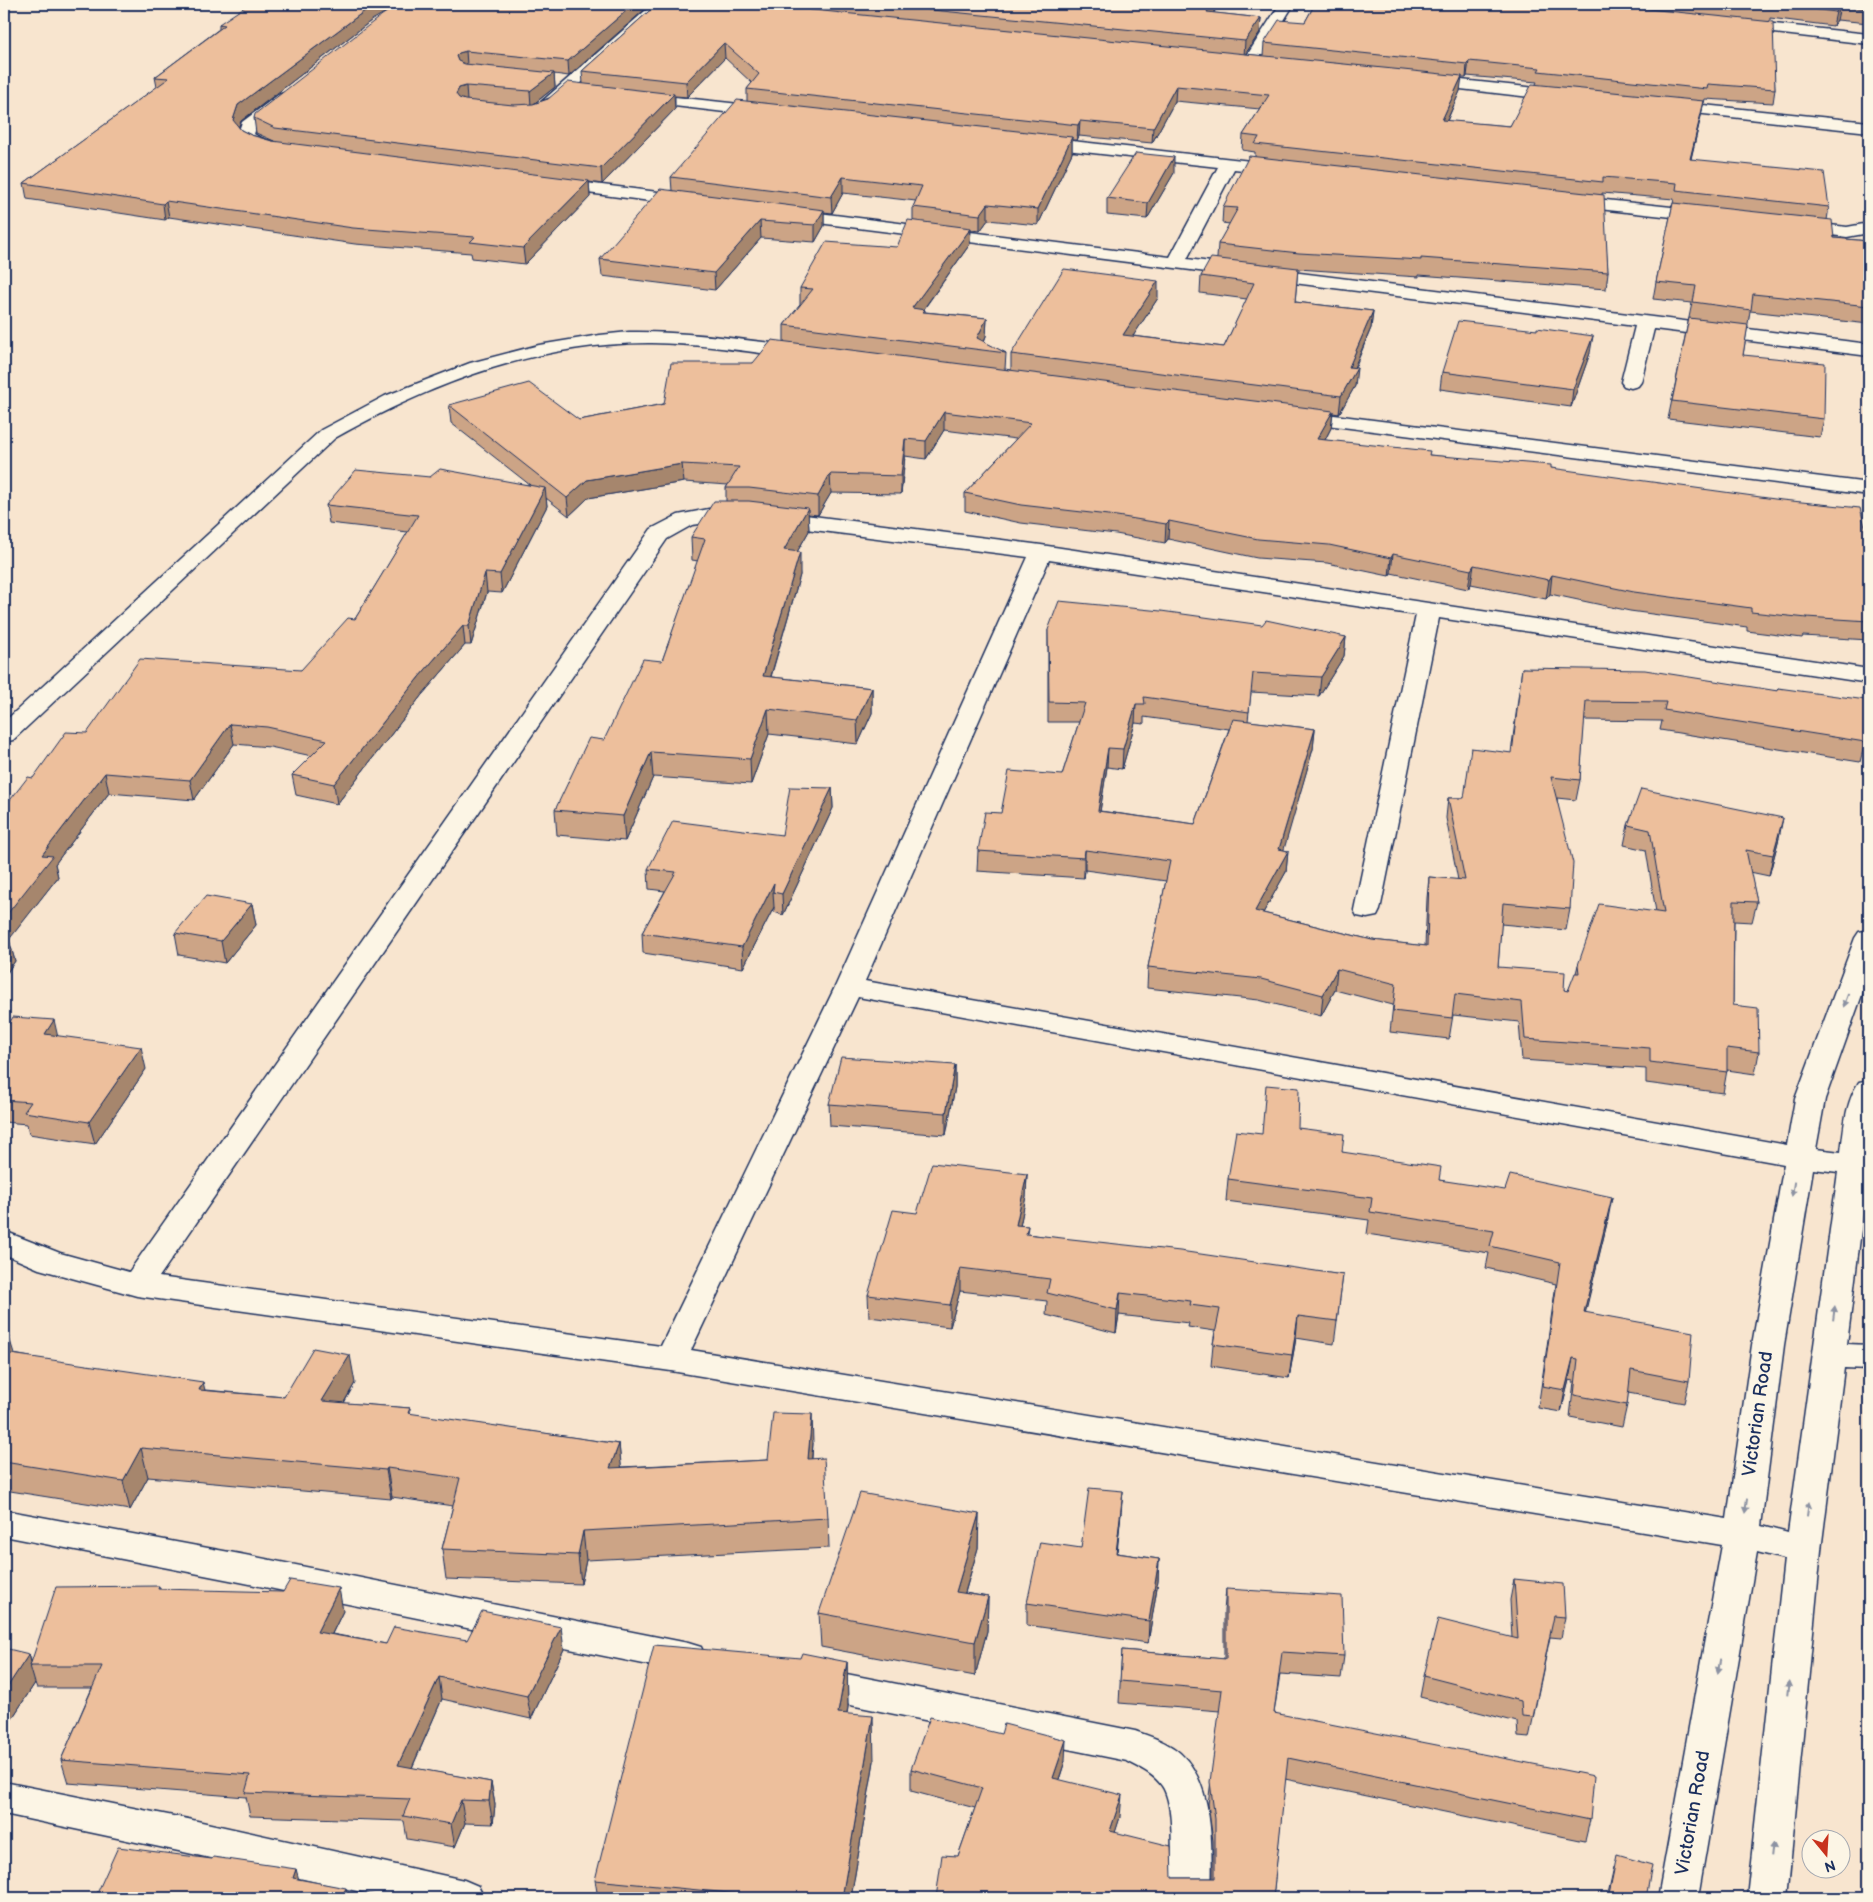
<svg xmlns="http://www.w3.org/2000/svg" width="1873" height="1902" font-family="'Balsamiq Sans',sans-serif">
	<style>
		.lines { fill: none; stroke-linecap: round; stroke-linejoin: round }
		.minor-casing { stroke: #1b2f5e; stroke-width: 3 }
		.minor { fill: #fcf5e5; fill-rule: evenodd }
		.wall { fill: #cca486; stroke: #1b2f5e; fill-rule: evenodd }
		.shaded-wall { fill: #a6866d; stroke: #1b2f5e }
		.building { fill: #edbf9c; stroke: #1b2f5e }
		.oneway { fill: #8c92a2 }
		.labels { text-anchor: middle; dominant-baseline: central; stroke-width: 4; stroke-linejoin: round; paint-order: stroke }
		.near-street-label { font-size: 19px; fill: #1b2f5e; stroke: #fcf5e5 }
	</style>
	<rect width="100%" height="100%" fill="#f8e5cf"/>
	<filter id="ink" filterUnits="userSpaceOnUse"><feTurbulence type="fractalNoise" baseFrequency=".02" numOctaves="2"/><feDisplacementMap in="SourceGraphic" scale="10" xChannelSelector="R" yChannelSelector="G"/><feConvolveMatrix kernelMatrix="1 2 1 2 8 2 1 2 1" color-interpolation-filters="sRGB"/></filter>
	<g filter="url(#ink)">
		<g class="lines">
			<!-- minor casing -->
			<g class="minor-casing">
				<path id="minor" d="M653,4H669L551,110H539L537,107L539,104Z
					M1280,4H1294L1256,66H1244L1242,63Z
					M1736,20L1869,34V44L1731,28L1728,25L1731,22Z
					M1423,76L1564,91L1570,93L1572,96L1570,99L1564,101L1417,84L1415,81L1417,78Z
					M284,93L290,95L292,98L290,101L256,128L254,134C262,140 278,142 283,150L281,154C268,157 245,147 237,136L242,122L278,95Z
					M638,93L767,107L773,109L775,112L773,115L767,117L632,101L630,98L632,95Z
					M1664,101L1869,122V132L1658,109L1656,106L1658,103Z
					M1036,137L1287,165L1290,169L1287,173L1281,174L1234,169L1187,259L1869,344V356L1654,329L1641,382L1638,386L1631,388L1624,386L1621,382L1635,326L787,219L781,218L778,214L781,210L787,209L1170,257L1218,167L1030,146L1028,142L1030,138Z
					M554,179L690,196L696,197L699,201L696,205L690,206L548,188L545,184L548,180Z
					M1568,196L1709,211L1715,212L1718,216L1715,220L1709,221L1562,205L1559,201L1562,197Z
					M1796,221L1847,227L1869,223V233L1847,237L1790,230L1787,226L1790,222Z
					M629,332C688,331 745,340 803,347L810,349L813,353L810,357L803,359C753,352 703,344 652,343C540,342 431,383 335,438L13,740L4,742V722L321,430L385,396L470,363L539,345L600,335Z
					M1295,410L1869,483V495L1288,420L1285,416L1288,412Z
					M714,508H750L1041,545L1869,669V683L1439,618L1380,910L1377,916L1367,918L1357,916L1354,910L1416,615L1049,560L865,981L1787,1145L1795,1099L1855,938L1859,932L1869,930V975L1825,1099L1816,1149L1841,1152C1844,1129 1845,1103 1859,1082L1869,1080V1165L1847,1344L1869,1345V1369L1844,1368L1821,1550L1787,1898H1747L1784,1559L1757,1552L1698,1898H1658L1722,1545L671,1371L137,1296L39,1269L4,1254V1231L60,1253L129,1272L651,529L678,515ZM714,522H750L1028,557L835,987L661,1346L159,1277L667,539L692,525ZM858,997L1784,1164L1752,1345L1727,1519L691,1350ZM1813,1169L1838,1172L1788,1533L1761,1526L1784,1345Z
					M4,1510L240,1554L688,1643L701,1647L706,1658L701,1669L688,1673L240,1582L4,1536Z
					M811,1667L1135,1731C1149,1736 1168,1742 1180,1753C1216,1785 1212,1854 1211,1898H1171C1170,1871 1177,1808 1162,1786C1153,1773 1140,1768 1127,1761L811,1697L798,1693L792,1682L798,1671Z
					M4,1782L188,1819L464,1880L478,1886L484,1898H388L188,1853L4,1814Z"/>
			</g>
			<!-- minor -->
			<use href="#minor" class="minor"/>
		</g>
		<!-- wall -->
		<path class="wall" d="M400,4H651L569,76L554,74L555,87L534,104L583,84L582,71L657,4H1218L1214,13L1261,18L1260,32L1245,54L1263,56L1264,43L1305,22L1315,4H1869V23L1837,20L1833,26L1770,18V21L1775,89L1773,103L1705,99L1704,103H1703L1701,116L1691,159L1829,207L1827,220L1834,238L1869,241V324L1750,311L1743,355L1824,419L1820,437L1668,419L1692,303L1653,299L1656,282L1674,199L1602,193L1608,272L1606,289L1419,275V277L1298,269L1295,302L1373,311L1371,328L1355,368V386L1339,414L1333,413L1331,428L1325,440L1429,455L1551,468L1869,541V640L1803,636L1802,638L1747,631V627L1630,611L1550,594L1546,599L1471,584L1468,589L1391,573L1389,576L1327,563L1257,558L1168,539L1165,543L1116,534L1021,523L965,511V493L1016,439L944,430L926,459L905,456L901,494L831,493L818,515L808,514L809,531L797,552L800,575L771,677L872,688V713L858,744L769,734L751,784L653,777L625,841L557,835L555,810L604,740L662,661L698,561L692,560L691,537L726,501V488L728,485L684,482L588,498L569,516L546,498L547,506L502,593L487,592L471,645H465L421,696L337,804L296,795L292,775L312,756L270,747L234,744L194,800L109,793L55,864L58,877L8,940H9L15,961L4,977V808L33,778L87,733L301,670L355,619L408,532L329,523L326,505L430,477L530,485L451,423L449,405L579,420L664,404L753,363L784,342V325L800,305V288L897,247L913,221V207L916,201L843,193L832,213L824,212V226L815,242L761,238L715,290L602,276L600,259L672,191L671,177L747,102V89L752,83L725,58L687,97L675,96V109L602,184L589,182L590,197L525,264L472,258L471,253L355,244L169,217L165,220L27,199L24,183L157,87L155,77L219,29V24L372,20L241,121L239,127L241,130L251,135L274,141L256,133L254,118ZM1467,76L1537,82L1536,84L1510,126L1447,121L1460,91L1461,78H1466ZM1175,101L1260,109L1243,135L1242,150L1255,152V157L1223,207L1222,223L1230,224L1218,244L1217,258L1201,276L1200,293L1247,299L1224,347L1133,336L1158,298L1011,354V370L1005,369L1006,353L984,342L986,336L987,318L925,312V310L924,309L970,244L971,230L980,231L988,220L1038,225L1072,153V140H1077L1079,136L1152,143Z
			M1174,173L1147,219L1107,215V198Z
			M1590,353L1571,407L1440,389L1442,372Z
			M1048,630L1346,637L1344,656L1319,696L1251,692L1248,721L1315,729L1313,749L1283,850L1288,851L1286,872L1263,913L1372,940L1425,946L1427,898L1429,877L1458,880L1446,818L1448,798H1464L1511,753L1522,668L1777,691L1778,688L1865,742L1860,762L1660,730L1662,721L1584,720L1580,780L1576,800L1557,798L1570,909L1566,930L1501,924L1498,967L1568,991L1576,973L1578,965L1656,912L1646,850L1624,845L1628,825L1779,838L1769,876L1750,872L1757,902L1752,922L1734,921L1733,1005L1759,1052L1755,1074L1727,1070L1723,1093L1646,1083V1069L1522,1060L1519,1022L1453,1015L1449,1039L1390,1032L1393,1005L1335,990L1321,1016L1259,1000L1147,988L1148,967L1166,881L1085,870L1084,878L977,871L978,851L1001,813L1062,775L1079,722H1048ZM1144,717L1229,729L1195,824L1100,811L1107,767L1122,769L1135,723L1144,724Z
			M832,788L833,808L783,915L774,912V907L743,968L643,953L642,933L665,891L649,889L648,869L782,835Z
			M252,904L256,925L225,963L179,955L175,933Z
			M4,1032L58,1036L146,1069L95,1144L29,1134L27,1124L4,1122Z
			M955,1065V1087L946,1135L830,1126L829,1104Z
			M1298,1128L1342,1152L1439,1180L1608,1219L1585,1312L1689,1381L1684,1403L1628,1393L1627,1405L1622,1427L1570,1417L1574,1381L1569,1380L1561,1412L1538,1408L1556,1284L1486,1268L1489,1253L1367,1234L1369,1220L1226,1201L1228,1179L1262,1134Z
			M1027,1174L1026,1196L1020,1226H1028L1027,1234L1343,1275L1334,1344L1296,1338L1289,1378L1211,1366L1213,1344L1215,1331L1188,1327L1189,1323L1119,1315L1116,1333L1046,1315L1047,1301L960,1291L950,1327L869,1317L868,1295L917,1213Z
			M4,1334L14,1354L205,1390L284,1397L355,1383L344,1403L410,1408V1414L619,1444L621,1467L768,1460L813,1443L812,1458L828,1518L829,1548L586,1560L581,1584L446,1579L442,1549L453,1506L392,1497L391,1499L148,1477L130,1510L4,1490Z
			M1121,1513L1117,1553L1159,1559L1158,1581L1148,1643L1027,1625V1603L1081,1548Z
			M979,1514L978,1548L965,1593L988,1597L987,1631L975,1676L821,1647L819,1613Z
			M1514,1579L1565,1617L1561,1638L1550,1637L1529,1738L1518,1737L1517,1722L1420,1697L1424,1676L1512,1638L1510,1600Z
			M159,1586V1589L343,1611L332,1634L386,1644L467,1640L564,1649L531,1719L442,1699L412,1768L491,1782L495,1805L493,1824L465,1823L455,1847L407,1839L404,1821L250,1816L246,1797L68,1783L61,1760L92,1688H37L35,1683L4,1731L29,1654L31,1661Z
			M1226,1589L1344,1656L1341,1678L1280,1674L1274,1713L1590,1820L1585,1841L1285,1779L1273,1898L958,1856L975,1808L911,1791V1769L1065,1761L1059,1780L1120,1817L1115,1832L1172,1878H1213V1841L1208,1804L1220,1711L1119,1703L1122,1650L1224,1659V1611Z
			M847,1662L848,1707L847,1714L874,1761L851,1898H598L595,1880Z
			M1614,1867L1646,1898H1607Z"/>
		<!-- shaded-wall -->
		<path class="shaded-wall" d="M374,4H400L372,20L241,121L235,135L233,120L238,105Z
			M634,4H651L569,76L568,61Z
			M1211,4H1218L1206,26L1207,12Z
			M1840,6L1837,20L1833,26L1836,12Z
			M1261,18L1260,32L1244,56L1245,41Z
			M724,43L725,58L687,97L686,82Z
			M466,51L467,65L460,67L456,56L459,53Z
			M1469,61L1467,76L1466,78L1467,64Z
			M554,73L555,87L531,106L530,91Z
			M1462,76L1460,91L1440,136L1442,120Z
			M466,86L467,101L460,103L456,94L459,88Z
			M1176,86L1175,101L1152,143L1153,128Z
			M674,94L675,109L602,184L601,168Z
			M1704,101L1701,116L1687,174L1690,159Z
			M1080,121L1079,136L1077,140L1078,125Z
			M1072,137V153L1038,225V209Z
			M1174,157V173L1147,219L1148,203Z
			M843,177V193L832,213L831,197Z
			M589,181L590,197L525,264L523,248Z
			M166,201L169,217L165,220L163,204Z
			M988,204V220L980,231V215Z
			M824,210V226L815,242V225Z
			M760,221L761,238L715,290L714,273Z
			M971,228L970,244L912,325V308Z
			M1158,281V298L1122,353L1123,335Z
			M1373,311L1371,328L1347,384L1349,367Z
			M987,318L986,336L980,350L977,338Z
			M1593,336L1590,353L1571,407L1573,389Z
			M1357,368L1355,386L1339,414L1341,396Z
			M1333,411L1331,428L1316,457L1317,439Z
			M944,412V430L926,459V441Z
			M905,439V456L901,494V476Z
			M682,464L684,482L588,498L569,516L567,498L587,480Z
			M830,474L831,493L818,515V496Z
			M545,488L547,506L502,593L500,574Z
			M808,508L809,531L785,573L784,550Z
			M1169,521L1168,539L1165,543L1166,524Z
			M800,552V575L764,700L763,676Z
			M1393,554L1391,573L1389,576L1391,558Z
			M1474,565L1471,584L1468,589L1471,570Z
			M485,573L487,592L471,645L469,626Z
			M1552,575L1550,594L1546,599L1549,580Z
			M463,626L465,645L421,696L337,804L334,784L419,677Z
			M1346,637L1344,656L1319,696L1321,677Z
			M872,688V713L858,744L857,720Z
			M1136,704L1135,723L1122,769L1123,749Z
			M768,709L769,734L751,784L750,759Z
			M230,724L234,744L194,800L190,780Z
			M1315,729L1313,749L1278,870L1279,849Z
			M1108,748L1107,767L1097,831L1098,811Z
			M651,752L653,777L625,841L623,816Z
			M105,773L109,793L55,864L58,877L4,946V918L42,855Z
			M832,788L833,808L783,915L782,894Z
			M1783,818L1779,838L1769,876L1773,855Z
			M1085,850V870L1084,878V858Z
			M1288,851L1286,872L1253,931L1255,911Z
			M774,883L773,892L774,907L743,968L742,947Z
			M252,904L256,925L225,963L221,941Z
			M9,940L15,961L4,977V948Z
			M1337,969L1335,990L1321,1016L1323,995Z
			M54,1020L59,1042L45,1034Z
			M141,1047L146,1069L95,1144L89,1122Z
			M955,1065V1087L946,1135V1113Z
			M1027,1174L1026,1196L1016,1247V1225Z
			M1612,1197L1608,1219L1580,1335L1584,1312Z
			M960,1268V1291L950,1327V1305Z
			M1120,1293L1119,1315L1116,1333L1117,1310Z
			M1298,1316L1296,1338L1289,1378L1292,1355Z
			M8,1334L17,1363L4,1366V1344Z
			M350,1355L355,1383L328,1430L322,1401Z
			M1573,1358L1569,1380L1561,1412L1565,1390Z
			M203,1382L210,1411L199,1390Z
			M812,1414L813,1443L809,1488L808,1459Z
			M619,1444L622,1473L610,1468Z
			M141,1448L148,1477L130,1510L123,1481Z
			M387,1468L392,1497L391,1499L386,1470Z
			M1123,1491L1121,1513L1114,1575L1116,1553Z
			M979,1514L978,1548L955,1626L956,1592Z
			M583,1531L586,1560L581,1584L578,1555Z
			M1159,1559L1158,1581L1148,1643L1149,1621Z
			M339,1588L343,1611L322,1654L317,1632Z
			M988,1597L987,1631L975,1676V1642Z
			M561,1627L564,1649L531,1719L527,1696Z
			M29,1654L32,1666H30L35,1683L4,1731V1692Z
			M847,1662L848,1707L840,1758L838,1713Z
			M439,1677L442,1699L403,1788L398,1765Z
			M873,1716L874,1761L851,1898H842Z
			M1066,1740L1065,1761L1052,1800L1053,1778Z
			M491,1782L495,1805L493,1824L489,1801Z
			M1122,1795L1120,1817L1109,1852L1110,1831Z
			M461,1800L465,1823L455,1847L451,1824Z
			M296,1869L302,1891L293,1878Z
			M346,1888L348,1898H341Z"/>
		<!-- building -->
		<path class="building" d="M249,4H374L238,105L233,120L241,130L251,135L272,141L589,181L523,248L470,242L475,237L353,228L166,201L163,204L24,183L169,78L155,77L225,25L219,24Z
			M400,4H634L568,61L466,51L459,53L456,56L458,61L465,64L554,73L530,91L466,86L459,88L456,94L459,98L465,100L513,105L533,104L548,99L568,82L674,94L601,168L275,128L254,118L255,114L382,15Z
			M657,4H754L1462,76L1442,120L1510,126L1532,84L1704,101L1690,159L1824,172L1829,207L1676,190L1677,183L1603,177V182L1255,144L1259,137L1243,135L1269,95L1176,86L1153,128L1080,121L1078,125L747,89L759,74L724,43L686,82L582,71Z
			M871,4H1211L1207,12L1261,18L1245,41Z
			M1315,4H1600L1773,22L1775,89L1708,84L1707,89L1538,71L1540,68L1469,61L1467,64L1264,43L1279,20L1305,22Z
			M1724,4H1869V9L1840,6L1836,12L1772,4V8Z
			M737,100L1072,137L1038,209L988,204L980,215L913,207L922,186L843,177L831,197L671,177Z
			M1136,153L1174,157L1148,203L1107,198Z
			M1249,156L1604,195L1608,272L1421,258V260L1299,253L1218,244L1238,208L1223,207Z
			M660,189L824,210L815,225L760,221L714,273L600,259Z
			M1673,203L1832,220L1834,238L1869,241V306L1753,294L1751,310L1693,302L1696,286L1656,282Z
			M908,220L971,228L912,308L925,310L923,312L987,318L977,338L1006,353L784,325L813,289L800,288L826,242L897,247Z
			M1211,258L1298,268L1295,302L1373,311L1349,367L1357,368L1341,396L1011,354L1064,269L1158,281L1123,335L1224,347L1254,283L1201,276Z
			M1689,318L1748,325L1743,355L1825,363L1824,419L1672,401Z
			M1458,321L1537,330V328L1593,336L1573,389L1442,372Z
			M772,340L1333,411L1317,439L1430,451L1429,455L1551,465V468L1782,500L1860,508L1869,541V621L1806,617L1807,618L1751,612V608L1634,592L1552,575L1549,580L1474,565L1471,570L1393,554L1391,558L1329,545L1258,539L1169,521L1166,524L1117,516L1021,505L965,493L1031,423L944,412L926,441L905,439L901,476L830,474L818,496L749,488H726L739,467L682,464L587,480L567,498L449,405L529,383L579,420L664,404L671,363H753Z
			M440,469L545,488L500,574L485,573L469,626H463L419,677L334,784L292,775L327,740L267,727L230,724L190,780L105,773L42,855L53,856L4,918V808L28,777L33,778L66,732L87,733L140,659L301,670L348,618L355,619L418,515L326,505L356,470L430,477Z
			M714,501H749L808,508L784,550L800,552L763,676L872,688L857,720L768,709L750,759L651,752L623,816L555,810L589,738L604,740L643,659L662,661L705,539L691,537Z
			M1059,601L1161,611L1262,625L1266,620L1346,637L1321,677L1253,673L1249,712L1144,697L1145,704H1136L1123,749L1108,748L1098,811L1195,824L1233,719L1315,729L1279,849L1288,851L1255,911L1372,940L1427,946L1429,877L1465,880L1448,798H1464L1471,748L1512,753L1522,668L1645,670L1778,691V688L1866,700L1865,742L1664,710L1666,702L1586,701L1580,780L1551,777L1573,863L1570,909L1503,903L1498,967L1565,972L1564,990L1568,991L1575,973H1579L1578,965L1599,904L1664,913L1650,830L1628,825L1641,789L1783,818L1773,855L1746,850L1757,902L1734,901L1733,1005L1758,1008L1759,1052L1727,1048V1072L1650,1062V1048L1525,1039L1522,1002L1455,994L1452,1018L1393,1011L1396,984L1337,969L1323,995L1261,979L1148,967L1170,861L1085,850L1084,858L978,851L985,812L1001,813L1009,771L1062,775L1085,703L1049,702L1048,630Z
			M790,787L832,788L782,894L773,892L774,883L742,947L642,933L676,872L648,869L673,821L782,835Z
			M206,896L252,904L221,941L175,933Z
			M4,940H9L4,948Z
			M13,1017L54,1020L45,1034L141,1047L89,1122L24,1112L31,1102L4,1100V1032Z
			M841,1057L955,1065L946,1113L829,1104Z
			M1266,1085L1299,1088L1298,1128L1344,1134L1342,1152L1441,1167L1439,1180L1505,1190L1510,1175L1612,1197L1584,1312L1693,1332L1689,1381L1631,1370L1627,1405L1574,1395L1578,1359L1573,1358L1565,1390L1542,1386L1560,1262L1490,1246L1494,1231L1370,1212L1372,1198L1228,1179L1236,1131L1262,1134Z
			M932,1163L1027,1174L1016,1225L1028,1226L1026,1234L1180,1251L1343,1275L1337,1321L1298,1316L1292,1355L1213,1344L1220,1309L1190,1305L1191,1301L1120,1293L1117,1310L1047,1293L1050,1279L960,1268L950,1305L868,1295L893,1210L917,1213Z
			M4,1334H8L4,1344Z
			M313,1348L350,1355L322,1401L410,1408L408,1413L619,1444L610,1468L768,1460L773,1413L812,1414L808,1459L824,1458L828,1518L583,1531L578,1555L442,1549L460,1478L387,1468L386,1470L141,1448L123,1481L4,1462V1353L203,1382L199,1390L284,1397Z
			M1089,1488L1123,1491L1116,1553L1159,1559L1149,1621L1027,1603L1040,1542L1081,1548Z
			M860,1493L979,1514L956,1592L988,1597L975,1642L819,1613Z
			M1514,1579L1563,1584L1565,1617L1554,1616L1533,1717L1522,1716L1521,1701L1424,1676L1438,1619L1518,1639Z
			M290,1580L339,1588L317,1632L386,1644L394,1627L467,1640L482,1611L561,1627L527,1696L439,1677L398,1765L491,1782L489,1801L461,1800L451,1824L403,1816L410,1799L245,1793L250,1775L61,1760L102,1666H30L56,1587L159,1586L158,1589L283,1592Z
			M1226,1589L1342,1596L1344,1656L1282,1652L1274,1713L1594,1776L1590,1820L1288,1758L1273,1898H936L942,1855L958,1856L982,1788L911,1769L930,1717L1001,1734L1004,1724L1066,1740L1053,1778L1122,1795L1110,1831L1171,1846L1172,1878H1215V1819L1210,1782L1222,1690L1120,1681L1122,1650L1226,1659Z
			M654,1645L800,1658L802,1653L847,1662L838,1713L873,1716L842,1898H781L595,1880Z
			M4,1648L29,1654L4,1692Z
			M118,1847L212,1859L213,1857L296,1869L293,1878L346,1888L341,1898H95Z
			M1617,1855L1652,1865L1646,1898H1620L1609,1894Z
			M381,1895L399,1898H380Z"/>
		<!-- one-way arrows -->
		<defs><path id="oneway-solid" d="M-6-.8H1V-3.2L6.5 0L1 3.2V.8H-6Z" transform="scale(1.25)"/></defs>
		<g class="oneway">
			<use href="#oneway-solid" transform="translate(1846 1000) rotate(110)"/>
			<use href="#oneway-solid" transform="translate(1793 1189) rotate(99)"/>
			<use href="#oneway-solid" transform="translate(1834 1313) rotate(-83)"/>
			<use href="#oneway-solid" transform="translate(1746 1506) rotate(98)"/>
			<use href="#oneway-solid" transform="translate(1808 1509) rotate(-82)"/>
			<use href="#oneway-solid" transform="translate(1719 1666) rotate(100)"/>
			<use href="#oneway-solid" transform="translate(1788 1688) rotate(-84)"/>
			<use href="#oneway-solid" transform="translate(1772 1850) rotate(-84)"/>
		</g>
	</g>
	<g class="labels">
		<!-- near-street labels -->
		<g class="near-street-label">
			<text transform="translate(1758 1414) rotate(-82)">Victorian Road</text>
			<text transform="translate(1693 1813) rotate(-80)">Victorian Road</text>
		</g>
	</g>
	<!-- margin -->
	<rect width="1873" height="1902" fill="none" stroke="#fcf5e5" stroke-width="20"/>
	<rect x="10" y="10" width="1853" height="1882" fill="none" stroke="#1b2f5e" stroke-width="2" filter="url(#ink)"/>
	<!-- north arrow -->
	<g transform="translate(1826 1854) rotate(162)"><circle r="24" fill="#fcf5e5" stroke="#a2a6af"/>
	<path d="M0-4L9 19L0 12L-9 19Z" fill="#c8321e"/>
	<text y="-8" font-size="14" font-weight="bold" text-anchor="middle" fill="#1b2f5e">N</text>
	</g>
</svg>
